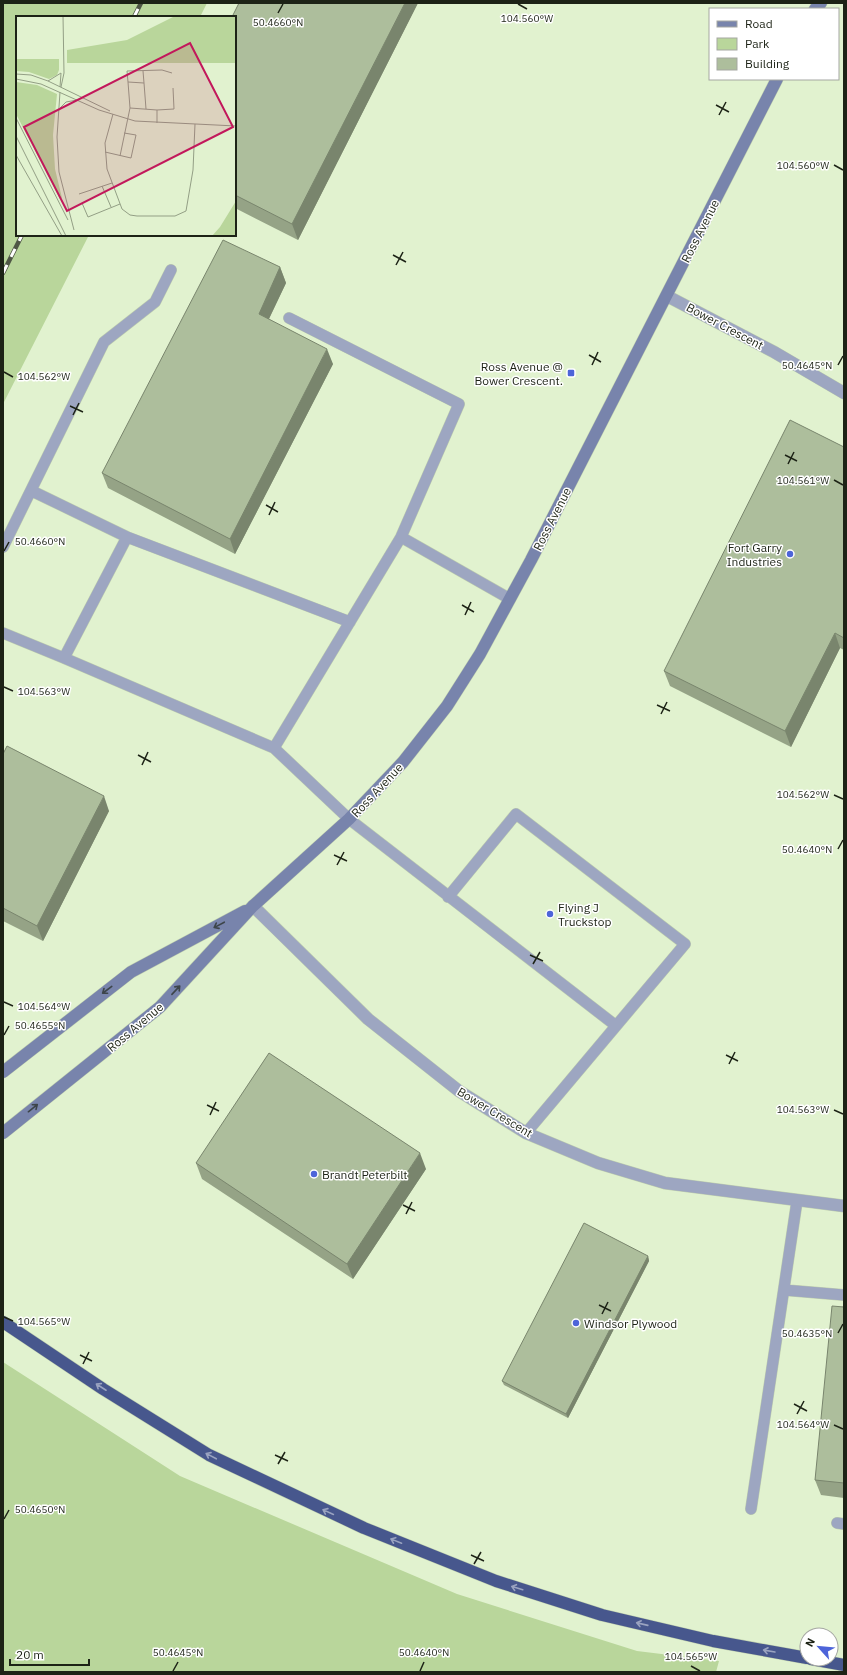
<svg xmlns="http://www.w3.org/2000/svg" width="847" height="1675" font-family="'IBM Plex Sans',sans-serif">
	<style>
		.green { fill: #b9d69b }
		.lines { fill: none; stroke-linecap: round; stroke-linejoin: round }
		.lane-casing { stroke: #becdae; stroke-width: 12 }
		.street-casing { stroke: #becdae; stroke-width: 13 }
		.secondary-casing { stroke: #becdae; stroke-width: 13 }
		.highway-casing { stroke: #becdae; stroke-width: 13 }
		.lane { stroke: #9da6c1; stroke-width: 11 }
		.street { stroke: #9da6c1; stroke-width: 12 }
		.secondary { stroke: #7884ac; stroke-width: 12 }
		.highway { stroke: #47578d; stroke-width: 12 }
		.rail-casing { stroke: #4f5745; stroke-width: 4.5 }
		.rail { stroke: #fff; stroke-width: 3; stroke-dasharray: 9; stroke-linecap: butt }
		.wall { fill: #95a386 }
		.shaded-wall { fill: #79856d }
		.building { fill: #adbe9c; stroke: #79856d }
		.oneway { stroke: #3d454a }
		.oneway2 { stroke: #9aa3c0 }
		.ticks { fill: none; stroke: #1d2316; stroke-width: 1.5 }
		.poi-dot { fill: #4d64d9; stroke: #fff; stroke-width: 1.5 }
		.labels { text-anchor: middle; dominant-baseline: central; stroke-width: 3; stroke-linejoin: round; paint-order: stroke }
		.street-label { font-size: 12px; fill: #1d2316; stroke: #fff }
		.poi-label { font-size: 12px; fill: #1d2316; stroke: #fff; text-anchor: start }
		.inset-road { fill: none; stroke: #939f85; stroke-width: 1 }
		.view { fill: #c2185b; fill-opacity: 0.15; stroke: #c2185b; stroke-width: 2 }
		.inset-edge { fill: none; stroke: #1d2316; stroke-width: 2 }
		.ticks-label { font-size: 10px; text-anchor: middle; fill: #1d2316; stroke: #fff; stroke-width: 3; stroke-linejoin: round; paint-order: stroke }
	</style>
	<rect width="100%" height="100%" fill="#e1f2cf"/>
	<!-- green -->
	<path class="green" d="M3,3H207L200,17H17V235H89L3,404Z
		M3,1362L180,1476L457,1594L637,1651L719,1661L716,1672H3Z"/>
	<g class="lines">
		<!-- lane casing -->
		<g class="lane-casing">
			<path id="lane" d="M289,318L459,404L401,537
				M32,491L127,537
				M3,547L104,342L155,302L171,270
				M510,599L401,537L274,748L349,819L615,1025
				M3,633L64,658
				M274,748L64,658L127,537L350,622
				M448,897L516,814L685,944L526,1133
				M784,1290L844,1295
				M751,1509L797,1201
				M837,1523L844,1524"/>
		</g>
		<!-- street casing -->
		<g class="street-casing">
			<path id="street" d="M667,296L774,352L844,393
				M253,906L368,1019L459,1091L526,1133L598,1163L665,1183L844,1206"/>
		</g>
		<!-- secondary casing -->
		<g class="secondary-casing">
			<path id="secondary" d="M815,9L821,3
				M3,1072L131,972L245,911
				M3,1133L160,1007L253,906L349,819L403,762L447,706L480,654L531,560L777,79"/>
		</g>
		<!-- highway casing -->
		<g class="highway-casing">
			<path id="highway" d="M3,1322L103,1389L209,1455L364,1528L496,1581L602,1615L713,1641L807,1658
				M811,1659L844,1665"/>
		</g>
		<!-- lane -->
		<use href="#lane" class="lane"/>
		<!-- street -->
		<use href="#street" class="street"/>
		<!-- secondary -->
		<use href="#secondary" class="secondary"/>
		<!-- highway -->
		<use href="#highway" class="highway"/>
		<!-- rail casing -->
		<g class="rail-casing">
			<path id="rail" d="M134,17L141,3
				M3,273L22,235"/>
		</g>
		<!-- rail -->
		<use href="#rail" class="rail"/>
	</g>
	<!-- wall -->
	<path class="wall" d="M239,3H418L298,240L235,208V17Z
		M280,267L286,283L269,319L333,364L235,554L108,488L102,473Z
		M844,447V650L840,648L791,747L670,686L664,671Z
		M3,754L109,811L43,941L3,921Z
		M196,1163L426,1169L353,1279L202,1179Z
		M648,1256L649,1261L568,1418L504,1385L502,1381Z
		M844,1307V1498L821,1495L815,1480Z"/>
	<!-- shaded-wall -->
	<path class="shaded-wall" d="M405,3H418L298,240L292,224Z
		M280,267L286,283L264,329L259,314Z
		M327,349L333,364L235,554L230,539Z
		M835,633L840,648L791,747L785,731Z
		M104,796L109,811L43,941L37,926Z
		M420,1153L426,1169L353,1279L347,1264Z
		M648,1256L649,1261L568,1418L566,1414Z"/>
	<!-- building -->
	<path class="building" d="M239,3H405L292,224L235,195V17H232Z
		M223,240L280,267L259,314L327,349L230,539L102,473Z
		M790,420L844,447V638L835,633L785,731L664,671Z
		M7,746L104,796L37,926L3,908V754Z
		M269,1053L420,1153L347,1264L196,1163Z
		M584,1223L648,1256L566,1414L502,1381Z
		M832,1306L844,1307V1483L815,1480Z"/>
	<!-- one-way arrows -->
	<defs><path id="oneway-shaft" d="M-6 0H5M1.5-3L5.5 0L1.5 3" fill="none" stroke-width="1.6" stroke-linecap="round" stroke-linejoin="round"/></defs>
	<g class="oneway">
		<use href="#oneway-shaft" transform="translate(219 925) rotate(152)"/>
		<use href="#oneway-shaft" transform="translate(107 990) rotate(143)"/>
		<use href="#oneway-shaft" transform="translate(176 990) rotate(-47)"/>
		<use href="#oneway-shaft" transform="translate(33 1108) rotate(-39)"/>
	</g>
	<g class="oneway2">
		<use href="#oneway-shaft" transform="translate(101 1387) rotate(-147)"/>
		<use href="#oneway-shaft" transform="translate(211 1456) rotate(-152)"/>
		<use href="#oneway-shaft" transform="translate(328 1512) rotate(-155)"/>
		<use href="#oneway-shaft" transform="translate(396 1541) rotate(-158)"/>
		<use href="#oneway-shaft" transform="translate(517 1588) rotate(-163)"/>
		<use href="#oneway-shaft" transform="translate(642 1624) rotate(-167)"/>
		<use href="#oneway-shaft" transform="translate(769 1651) rotate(-170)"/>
	</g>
	<!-- ticks -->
	<path class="ticks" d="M518,4L527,9M278,13L283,4M716,105L729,112M719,115L726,102M834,165L843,170M393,255L406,262M396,265L403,252M589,355L601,362M592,365L598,352M838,365L843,356M4,372L13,377M70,406L83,412M73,415L79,403M785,455L797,461M788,464L794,452M834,480L843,485M266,505L278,512M269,515L275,502M4,551L9,542M462,605L474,612M465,615L471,602M4,687L13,691M657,705L670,711M661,714L667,702M138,755L151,762M142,765L148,752M834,795L843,799M838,849L843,840M334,855L347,861M337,865L344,852M530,955L543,961M533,964L540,952M4,1002L13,1006M4,1035L9,1026M726,1055L738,1061M729,1064L735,1052M207,1105L219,1111M834,1110L843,1114M210,1115L216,1102M403,1205L415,1211M406,1214L412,1202M599,1305L611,1311M602,1314L608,1302M4,1317L13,1321M838,1333L843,1324M80,1355L92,1361M83,1364L89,1352M794,1404L807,1411M797,1414L804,1401M834,1425L843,1429M275,1455L288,1461M278,1464L285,1452M4,1519L9,1510M471,1555L484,1561M474,1564L481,1552M691,1666L700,1671M173,1671L178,1662M420,1671L424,1662"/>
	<!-- markers -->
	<g class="poi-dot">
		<rect x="567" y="369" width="8" height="8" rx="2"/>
		<circle cx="790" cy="554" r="4"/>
		<circle cx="550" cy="914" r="4"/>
		<circle cx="314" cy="1174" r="4"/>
		<circle cx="576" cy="1323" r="4"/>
	</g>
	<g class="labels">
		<!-- street labels -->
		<g class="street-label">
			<text transform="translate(700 231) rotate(-63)">Ross Avenue</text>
			<text transform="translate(725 326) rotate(28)">Bower Crescent</text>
			<text transform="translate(552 519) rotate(-63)">Ross Avenue</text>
			<text transform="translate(377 790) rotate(-47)">Ross Avenue</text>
			<text transform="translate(135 1027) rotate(-40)">Ross Avenue</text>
			<text transform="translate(495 1112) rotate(31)">Bower Crescent</text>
		</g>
		<!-- poi labels -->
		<g class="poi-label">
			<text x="563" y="366" text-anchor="end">Ross Avenue @<tspan x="563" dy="14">Bower Crescent.</tspan></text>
			<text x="782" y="547" text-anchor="end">Fort Garry<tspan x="782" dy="14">Industries</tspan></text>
			<text x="558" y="907">Flying J<tspan x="558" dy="14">Truckstop</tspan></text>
			<text x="322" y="1174">Brandt Peterbilt</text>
			<text x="584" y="1323">Windsor Plywood</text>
		</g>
	</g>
	<!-- overview -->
	<g transform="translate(16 16)">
		<rect width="220" height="220" fill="#e1f2cf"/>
		<path d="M159,0H220V47H51V34L111,24ZM0,43H43V54L41,59L33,63L13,56L0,55ZM0,66L21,69L41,78L37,119L39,153L46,182L44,183L0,98ZM220,185V220H196L204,211Z" fill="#b9d69b"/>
		<path class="inset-road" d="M127,55L128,67M0,58L15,59L32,65L94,95M0,63L25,68L83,94L119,105L220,110M32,65L45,57M112,66L111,55L146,54L156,57M44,71L45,57M45,71L48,57L47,0M44,76L41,121L43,156L58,214M44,92L50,86L61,84M114,92L112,66L128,67L130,93M141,94L158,93L157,72M97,98L89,127L91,153L106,193L114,199L121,200H159L170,195L177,154L179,108M0,102L52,204M0,120L50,220M89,136L115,142L120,119L108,117M0,139L46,220M104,140L114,92L141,94V107M86,170L95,191M63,178L96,167M66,187L72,201L104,188"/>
		<path class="view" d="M174,27L217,111L51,195L8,111Z"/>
		<rect width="220" height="220" class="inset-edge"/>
	</g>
	<g class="ticks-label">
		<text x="527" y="22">104.560°W</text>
		<text x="278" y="26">50.4660°N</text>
		<text x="803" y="169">104.560°W</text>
		<text x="807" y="369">50.4645°N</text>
		<text x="44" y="380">104.562°W</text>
		<text x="803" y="484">104.561°W</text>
		<text x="40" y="545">50.4660°N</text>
		<text x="44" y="695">104.563°W</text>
		<text x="803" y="798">104.562°W</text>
		<text x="807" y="853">50.4640°N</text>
		<text x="44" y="1010">104.564°W</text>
		<text x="40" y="1029">50.4655°N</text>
		<text x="803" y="1113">104.563°W</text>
		<text x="44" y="1325">104.565°W</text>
		<text x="807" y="1337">50.4635°N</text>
		<text x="803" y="1428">104.564°W</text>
		<text x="40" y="1513">50.4650°N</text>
		<text x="178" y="1656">50.4645°N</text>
		<text x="424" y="1656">50.4640°N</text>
		<text x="691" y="1660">104.565°W</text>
	</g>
	<!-- border -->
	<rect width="847" height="1675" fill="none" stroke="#1d2316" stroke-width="8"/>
	<!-- legend -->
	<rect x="709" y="8" width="130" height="72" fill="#ffffff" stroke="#a5a7a2"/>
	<rect x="717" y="21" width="20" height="6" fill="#7884ac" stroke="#a5a7a2"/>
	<text x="745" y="28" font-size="12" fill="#1d2316">Road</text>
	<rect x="717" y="38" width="20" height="12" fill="#b9d69b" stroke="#a5a7a2"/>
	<text x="745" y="48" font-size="12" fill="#1d2316">Park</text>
	<rect x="717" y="58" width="20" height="12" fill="#adbe9c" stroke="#a5a7a2"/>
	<text x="745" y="68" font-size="12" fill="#1d2316">Building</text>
	<!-- north arrow -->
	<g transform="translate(819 1647) rotate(297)"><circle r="19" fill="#ffffff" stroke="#a5a7a2"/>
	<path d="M0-3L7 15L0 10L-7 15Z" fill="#4d64d9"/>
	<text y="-6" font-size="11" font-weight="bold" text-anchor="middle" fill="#1d2316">N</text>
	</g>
	<!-- scale -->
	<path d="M10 1659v6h79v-6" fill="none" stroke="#1d2316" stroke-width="2"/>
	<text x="16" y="1659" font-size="12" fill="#1d2316" stroke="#ffffff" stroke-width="3" paint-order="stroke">20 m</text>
</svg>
